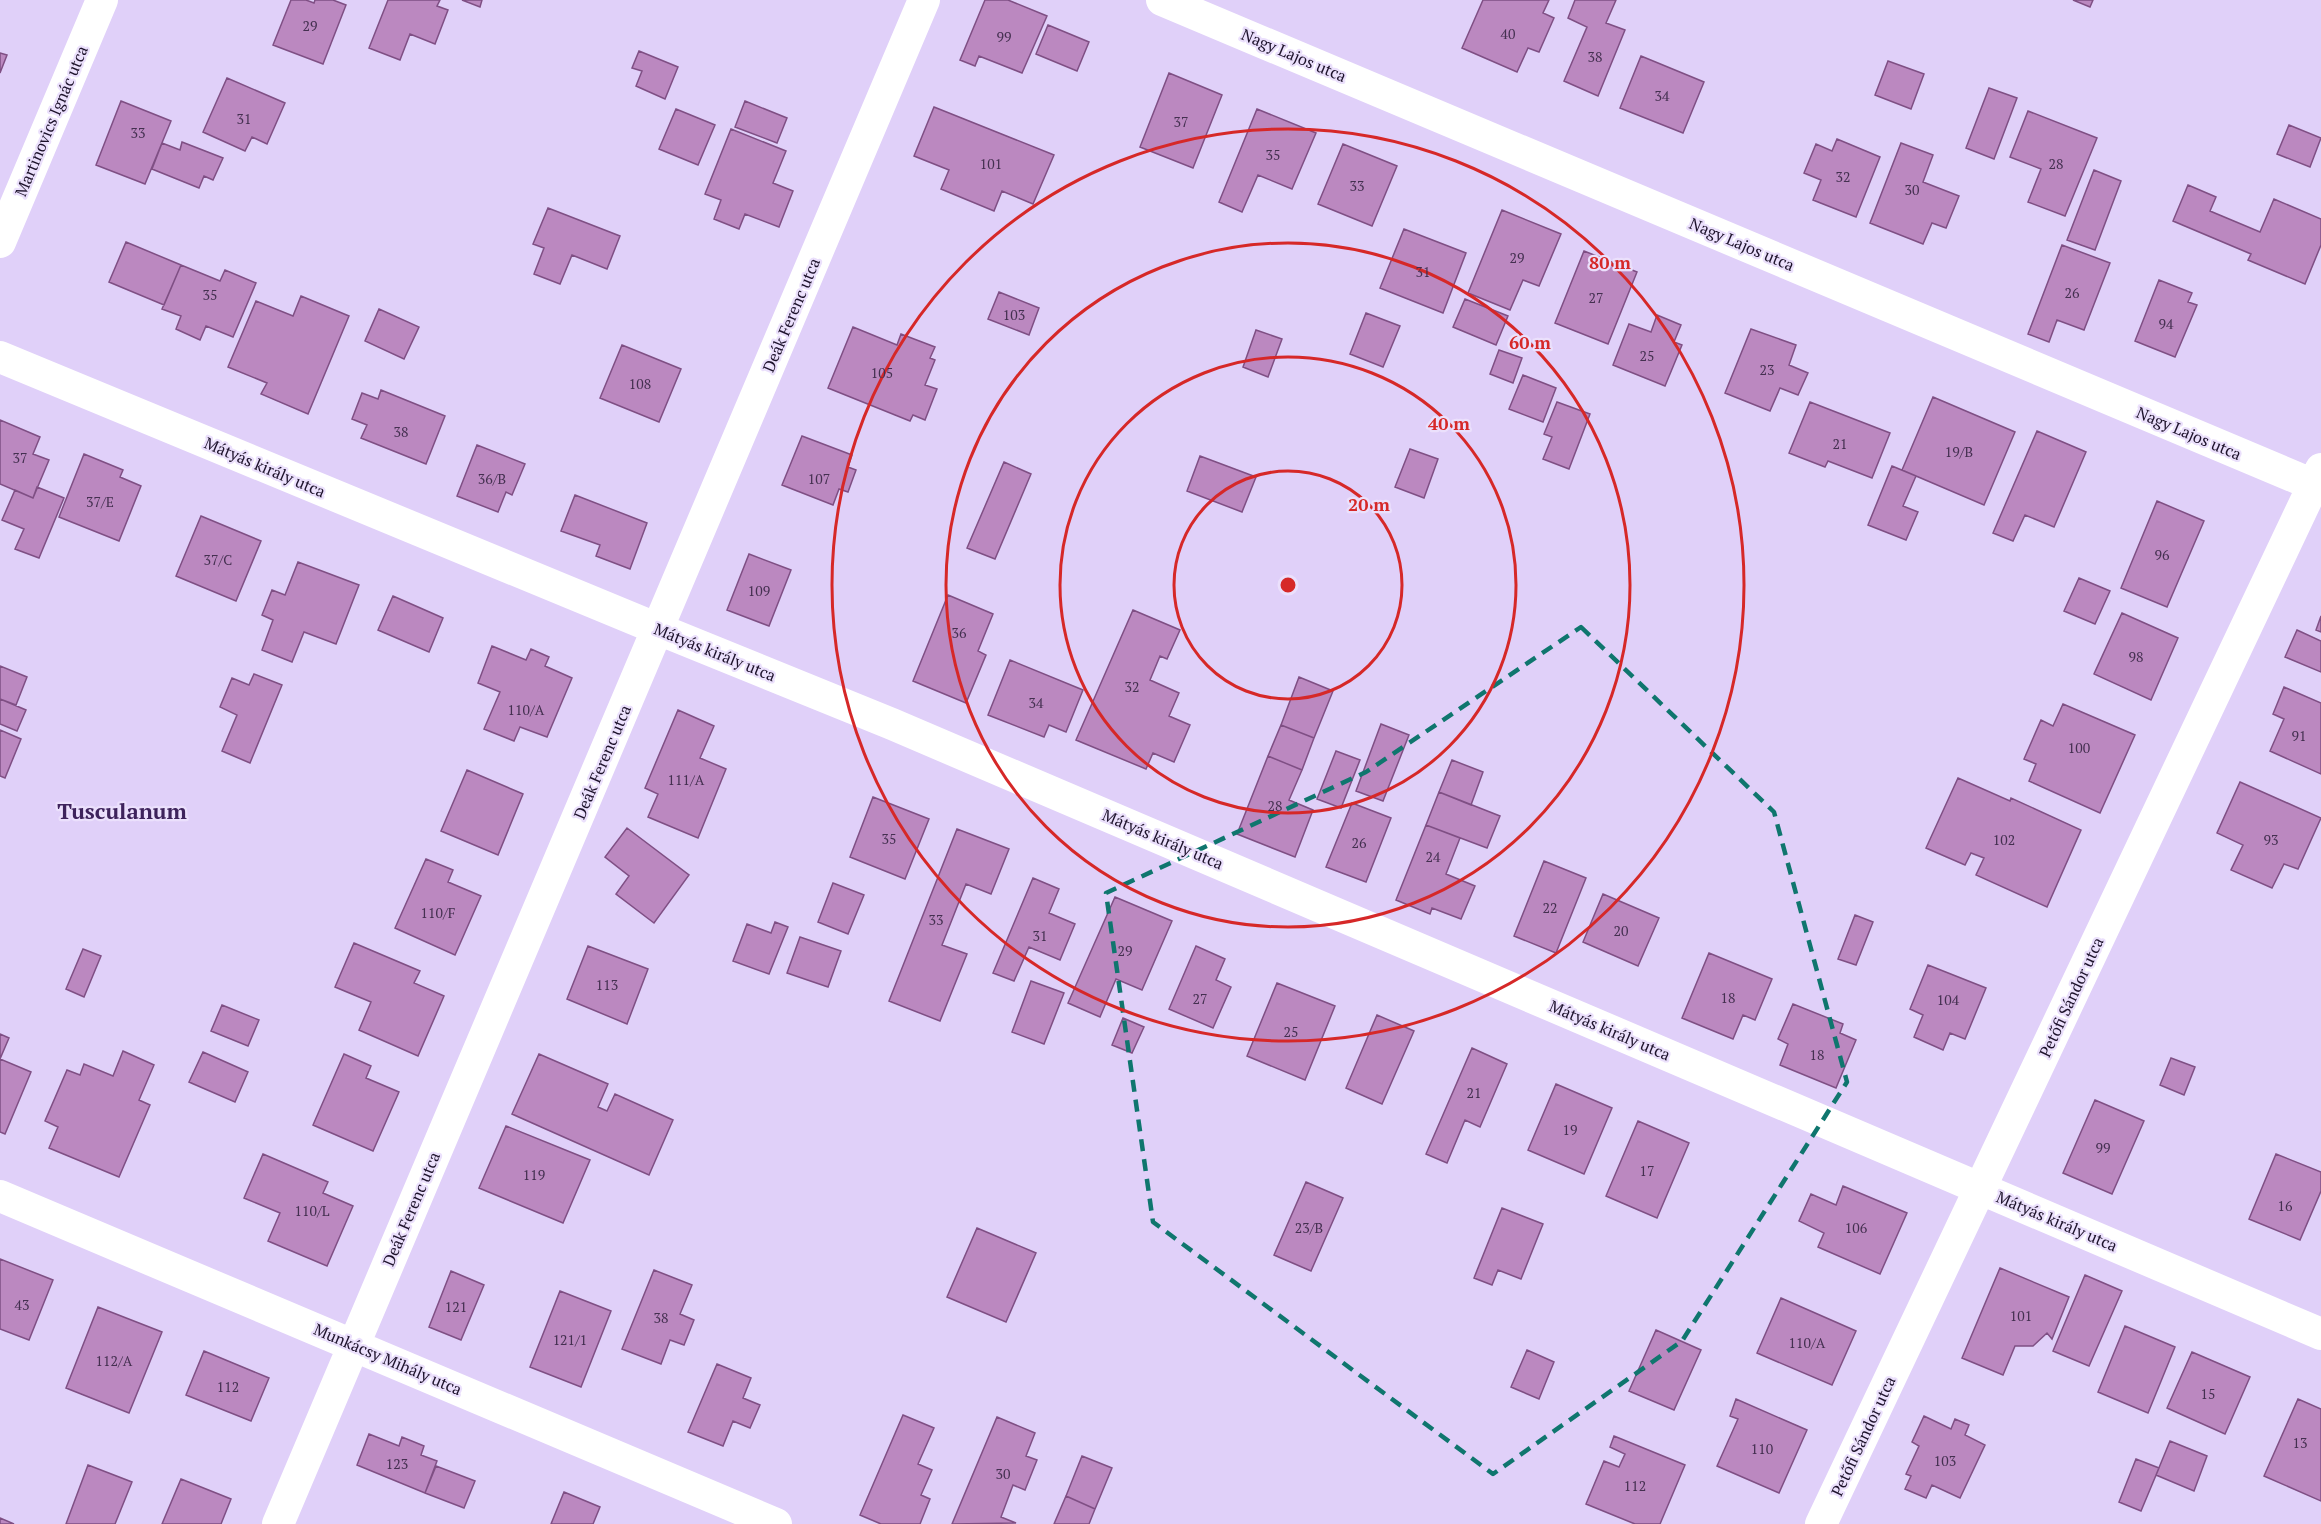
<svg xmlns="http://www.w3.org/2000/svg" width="2321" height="1524" font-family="'PT Serif',serif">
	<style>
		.building { fill: #bb88c0; stroke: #7f4f84; stroke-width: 1.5 }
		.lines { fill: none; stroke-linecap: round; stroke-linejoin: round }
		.minor { stroke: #fff; stroke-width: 32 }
		.marked { fill: none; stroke: #0f766e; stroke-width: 4.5; stroke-dasharray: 12 8; stroke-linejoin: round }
		.ring { fill: none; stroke: #d62828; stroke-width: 3 }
		.labels { text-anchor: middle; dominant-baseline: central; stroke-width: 4.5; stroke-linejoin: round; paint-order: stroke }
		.number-label { font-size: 14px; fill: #443050 }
		.street-label { font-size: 16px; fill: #1d122b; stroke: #ebe0fc }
		.district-label { font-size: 22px; font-weight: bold; fill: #3e235c; stroke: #ebe0fc }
		.centre { fill: #d62828; stroke: #ebe0fc; stroke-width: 3 }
		.ring-label { font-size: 18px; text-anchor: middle; font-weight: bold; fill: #d62828; stroke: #ebe0fc; stroke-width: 4.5; stroke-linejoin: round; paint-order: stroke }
	</style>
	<rect width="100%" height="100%" fill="#e0d0f9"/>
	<!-- building -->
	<path class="building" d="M291,0H306L314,3L315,0H333L346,5L323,64L273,45Z
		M388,0H440L437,6L448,10L435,44L410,34L400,60L369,48Z
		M462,0H482L480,7Z
		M985,0H1008L1047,16L1022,73L979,56L975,66L960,60Z
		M1483,0H1549L1543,13L1554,18L1539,52L1528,48L1517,72L1462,48Z
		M1575,0H1616L1606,23L1625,30L1598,96L1564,81L1587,27L1568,18Z
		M2073,0H2093L2090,7Z
		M1048,25L1089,42L1077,71L1036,54Z
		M639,51L678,67L665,99L636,86L642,71L632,68Z
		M0,53L7,55L0,73Z
		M1641,56L1704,82L1683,133L1620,108Z
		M1888,61L1924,74L1911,109L1875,95Z
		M1169,73L1222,95L1193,168L1140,147Z
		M227,78L285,103L267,144L252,137L245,151L203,132Z
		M1989,88L2017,98L1994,159L1966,148Z
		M121,101L171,121L145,184L96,165Z
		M745,101L787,118L777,143L735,127Z
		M934,107L1054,155L1033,204L1002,191L994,211L941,189L949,170L914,156Z
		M676,109L715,125L698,165L659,149Z
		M1257,109L1316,133L1292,189L1258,175L1242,212L1219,202Z
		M2028,111L2097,138L2065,216L2028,202L2041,169L2010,157Z
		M2289,125L2321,138L2310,167L2277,154Z
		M731,129L786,151L773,183L793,191L779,227L745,214L739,229L714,219L721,200L705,194Z
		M1837,139L1880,157L1856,217L1813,200L1821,180L1804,173L1816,144L1832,151Z
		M182,142L223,158L213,180L204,176L199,188L152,169L162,143L180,150Z
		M1901,143L1933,155L1923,182L1959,196L1946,228L1932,223L1923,244L1870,223Z
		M1343,144L1397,166L1372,226L1318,204Z
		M2094,170L2121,181L2095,250L2067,240Z
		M2188,185L2216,197L2210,211L2260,232L2274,199L2321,219V245L2305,284L2248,260L2251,254L2173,221Z
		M548,208L620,236L607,269L572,255L560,284L534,274L544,248L533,244Z
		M1502,210L1561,234L1539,286L1523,280L1510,310L1468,293Z
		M1404,229L1466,253L1443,313L1380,288Z
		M126,242L181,265L164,305L109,282Z
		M2062,245L2110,263L2084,330L2057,320L2049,342L2028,334Z
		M1584,251L1637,272L1608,344L1555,323Z
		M181,265L220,281L225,270L256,283L233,337L206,326L200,340L176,329L181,316L162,309Z
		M2159,280L2192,293L2188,302L2197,305L2175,357L2135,341Z
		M999,292L1039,308L1029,335L988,319Z
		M301,296L349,316L308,414L261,394L267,383L228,367L256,301L293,316Z
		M1465,299L1508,316L1496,345L1453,327Z
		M379,309L419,327L404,359L365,341Z
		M1366,313L1400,326L1383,367L1350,354Z
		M1657,315L1681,325L1674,342L1682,345L1665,386L1613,365L1629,324L1651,332Z
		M853,327L897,345L901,334L935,347L930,358L935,360L925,385L937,389L925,420L913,415L910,421L828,388Z
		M1751,329L1796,345L1789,365L1808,373L1798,395L1780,388L1770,411L1725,393Z
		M1256,330L1282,339L1268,377L1243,367Z
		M622,345L681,369L659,422L600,398Z
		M1499,350L1522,358L1513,383L1490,374Z
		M1523,375L1556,388L1543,422L1509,409Z
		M381,390L445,416L426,464L361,438L367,425L352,419L362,393L378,399Z
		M1933,397L2015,432L1984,505L1902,470Z
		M1557,402L1590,414L1569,469L1543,459L1552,437L1544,434Z
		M1810,402L1890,433L1872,478L1828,461L1825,467L1789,453Z
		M0,420L40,437L33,454L49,460L33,498L0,484Z
		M2037,431L2086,452L2054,527L2025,515L2013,541L1993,533Z
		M802,436L852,455L848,467L856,470L848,492L839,489L833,505L782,485Z
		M477,445L525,464L512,495L506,492L498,512L457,496Z
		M1410,449L1438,459L1424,498L1395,487Z
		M84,454L123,470L120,477L141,486L119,541L59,517Z
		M1200,456L1256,477L1242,512L1187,491Z
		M1004,462L1031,474L995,559L967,548Z
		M1892,466L1916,476L1903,506L1918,512L1906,540L1868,525Z
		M37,487L64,498L39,558L15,549L24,529L2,520L15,490L33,498Z
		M575,495L647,523L630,569L596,556L600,545L561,531Z
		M2157,501L2204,521L2167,607L2121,588Z
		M201,516L261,541L236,601L176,576Z
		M749,554L791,570L769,626L727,610Z
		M298,562L359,585L336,644L304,632L292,662L262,650L273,620L262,615L272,590L285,595Z
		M2079,578L2110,591L2095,624L2064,611Z
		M948,595L993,614L978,651L986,655L966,703L913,681Z
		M393,596L443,618L429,652L378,630Z
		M1133,610L1180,630L1167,659L1160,656L1150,680L1179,693L1169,716L1190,725L1174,762L1153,753L1146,769L1076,740Z
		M2122,613L2178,638L2151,700L2094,674Z
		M2321,616V632L2316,630Z
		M2297,630L2321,641V672L2285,657Z
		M492,646L526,660L531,649L549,657L545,666L572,678L547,737L520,727L514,741L484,729L500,692L478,683Z
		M1010,660L1083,690L1066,732L1049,725L1044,737L988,715Z
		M0,666L27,677L16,705L0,699Z
		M254,674L282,685L250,763L222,751L237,715L220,707L232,678L249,685Z
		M1299,677L1333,691L1314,738L1281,725Z
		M2284,687L2321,703V774L2270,751L2284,719L2273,714Z
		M0,699L26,710L17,731L0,724Z
		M2063,704L2135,735L2100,813L2029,781L2036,764L2024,759L2041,720L2053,726Z
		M678,710L714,726L700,758L726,769L698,838L648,817L658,794L645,788Z
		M1381,724L1409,735L1383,801L1356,791Z
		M1281,725L1314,738L1302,770L1268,756Z
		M0,730L21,739L5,778L0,776Z
		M1336,751L1360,760L1341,808L1317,799Z
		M1268,756L1302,770L1289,800L1313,810L1295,857L1237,834Z
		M1452,760L1483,772L1471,805L1439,792Z
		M467,770L523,794L498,855L441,831Z
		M1958,778L2010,801L2011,798L2081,830L2047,907L1976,875L1984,858L1971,853L1965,865L1926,848Z
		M2240,782L2321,818L2298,869L2284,864L2272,888L2231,870L2243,845L2217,833Z
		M1439,792L1500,816L1487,848L1426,825Z
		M873,797L929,819L905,879L850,857Z
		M1352,803L1391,818L1366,882L1326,867Z
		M1426,825L1460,838L1446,874L1475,886L1461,919L1432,908L1430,914L1396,900Z
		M627,828L689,875L654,923L616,894L629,876L605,857Z
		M957,829L1009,849L991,894L966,884L942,945L967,954L940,1021L889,1001Z
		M426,859L453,870L448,882L481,896L455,955L395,928Z
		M1544,861L1586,878L1556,953L1514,936Z
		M1033,878L1059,889L1049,913L1075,924L1060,960L1029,947L1014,981L993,973Z
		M833,883L864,895L848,934L818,922Z
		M1603,894L1659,918L1638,966L1583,942Z
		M1115,897L1172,921L1142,990L1116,979L1100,1017L1068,1003Z
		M1855,915L1873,922L1856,965L1838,959Z
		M775,922L788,927L769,974L733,961L747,924L771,933Z
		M800,937L841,951L828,987L787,973Z
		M354,943L420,971L414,983L444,996L418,1056L359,1030L371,1002L335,987Z
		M588,946L648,969L627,1024L567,999Z
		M1196,946L1225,959L1216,980L1231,987L1213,1028L1169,1009Z
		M83,949L101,956L84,997L66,989Z
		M1709,953L1772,979L1755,1020L1743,1015L1733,1039L1682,1018Z
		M1928,965L1986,988L1965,1039L1950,1033L1943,1050L1914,1037L1923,1015L1910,1009Z
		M1031,981L1064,993L1044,1044L1012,1032Z
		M1277,983L1335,1006L1305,1080L1247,1056Z
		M1793,1004L1843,1024L1840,1033L1856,1040L1836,1088L1780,1065L1788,1044L1778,1039Z
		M222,1005L259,1020L248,1046L211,1031Z
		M1377,1015L1414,1031L1382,1104L1346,1088Z
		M1123,1018L1144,1027L1132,1053L1112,1045Z
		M0,1034L9,1038L0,1059L31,1072L5,1134L0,1132Z
		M1472,1048L1507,1064L1480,1127L1465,1120L1447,1163L1426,1154Z
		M123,1051L154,1065L139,1100L150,1105L119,1177L49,1148L58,1127L45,1121L67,1070L80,1075L84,1064L113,1076Z
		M203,1052L248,1072L235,1102L189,1082Z
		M344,1054L371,1066L366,1078L399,1092L373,1151L313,1125Z
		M539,1054L608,1084L598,1107L607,1111L615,1094L673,1120L649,1175L512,1114Z
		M2171,1058L2195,1067L2184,1095L2160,1085Z
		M1556,1084L1612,1108L1584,1174L1528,1150Z
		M2095,1100L2144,1121L2112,1194L2063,1173Z
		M1638,1121L1689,1143L1657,1218L1606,1196Z
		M506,1126L590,1160L563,1223L479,1188Z
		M263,1154L328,1182L323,1193L353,1206L327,1266L268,1241L280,1213L244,1198Z
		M2276,1154L2321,1172V1191L2300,1240L2249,1219Z
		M1306,1182L1343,1198L1311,1271L1274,1255Z
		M1843,1186L1907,1213L1880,1274L1818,1247L1824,1233L1799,1221L1811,1194L1836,1205Z
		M1502,1208L1543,1224L1521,1279L1498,1270L1492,1285L1474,1278Z
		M977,1228L1036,1253L1006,1322L947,1297Z
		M0,1259L53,1280L29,1340L0,1329Z
		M2000,1268L2069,1297L2052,1339L2047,1333L2033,1346H2015L2003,1375L1962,1358Z
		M654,1270L692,1285L680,1314L694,1320L684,1345L670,1340L661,1364L622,1349Z
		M451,1271L484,1285L461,1340L429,1327Z
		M2085,1275L2122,1291L2089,1366L2053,1351Z
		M560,1291L611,1311L581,1387L530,1367Z
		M1781,1298L1856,1331L1832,1385L1757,1353Z
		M98,1307L162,1332L129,1413L66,1388Z
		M2125,1326L2175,1347L2148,1413L2098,1392Z
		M1656,1330L1701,1350L1674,1410L1629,1391Z
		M1527,1350L1554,1362L1539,1399L1511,1387Z
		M204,1351L269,1378L251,1421L186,1395Z
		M2192,1352L2250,1377L2225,1434L2167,1408Z
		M717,1364L751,1378L743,1398L760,1405L750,1428L733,1421L723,1446L688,1432Z
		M1736,1399L1807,1430L1779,1493L1717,1466L1738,1419L1730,1416Z
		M2298,1399L2321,1409V1501L2264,1476Z
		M903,1415L934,1428L918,1464L932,1470L921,1495L930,1499L920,1524H881L860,1515Z
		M1924,1416L1951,1429L1955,1419L1969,1425L1965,1435L1985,1445L1960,1498L1932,1485L1926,1498L1905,1489L1911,1476L1906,1474L1919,1446L1912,1442Z
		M997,1417L1035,1433L1026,1456L1037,1460L1025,1490L1013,1485L1001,1517L1016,1523L952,1524Z
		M369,1434L399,1446L402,1437L424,1446L421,1455L437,1461L425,1493L357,1465Z
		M1614,1436L1685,1465L1660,1524H1635L1586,1504L1604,1461L1619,1467L1625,1454L1610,1447Z
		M2170,1441L2207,1456L2194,1491L2156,1475Z
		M1082,1456L1112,1468L1095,1509L1066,1496Z
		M2136,1459L2159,1468L2141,1511L2119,1502Z
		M88,1465L132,1482L115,1524H66Z
		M436,1466L475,1481L464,1508L425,1493Z
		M181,1479L231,1499L221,1524H162Z
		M564,1492L600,1507L593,1524H551Z
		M1066,1496L1095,1509L1089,1524H1054Z
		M0,1518L14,1524H0Z"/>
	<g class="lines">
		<!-- minor -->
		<path class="minor" d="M1162,0L2321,488
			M0,242L102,0
			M0,357L658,629L892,724L2321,1334
			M0,1196L776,1524
			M278,1524L924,0
			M1821,1524L2321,469"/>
	</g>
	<!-- marked area -->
	<path class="marked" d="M1581,627L1774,812L1847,1082L1682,1341L1493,1474L1153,1222L1106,893L1366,772Z"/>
	<!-- distance rings -->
	<g class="ring">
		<circle cx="1288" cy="585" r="114"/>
		<circle cx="1288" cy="585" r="228"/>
		<circle cx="1288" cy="585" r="342"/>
		<circle cx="1288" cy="585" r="456"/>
	</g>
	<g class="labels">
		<!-- number labels -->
		<g class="number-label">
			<text x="310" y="25">29</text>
			<text x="1508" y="33">40</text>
			<text x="1004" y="36">99</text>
			<text x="1595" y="56">38</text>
			<text x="1662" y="95">34</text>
			<text x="244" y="118">31</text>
			<text x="1181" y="121">37</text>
			<text x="138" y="132">33</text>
			<text x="1273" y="154">35</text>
			<text x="991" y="163">101</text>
			<text x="2056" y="163">28</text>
			<text x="1843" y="176">32</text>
			<text x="1357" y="185">33</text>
			<text x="1912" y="189">30</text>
			<text x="1517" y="257">29</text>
			<text x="1423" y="271">31</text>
			<text x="2072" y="292">26</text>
			<text x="210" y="294">35</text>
			<text x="1596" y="297">27</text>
			<text x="1014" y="314">103</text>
			<text x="2166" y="323">94</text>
			<text x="1647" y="355">25</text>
			<text x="1767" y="369">23</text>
			<text x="882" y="372">105</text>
			<text x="640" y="383">108</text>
			<text x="401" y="431">38</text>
			<text x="1840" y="443">21</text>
			<text x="1959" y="451">19/B</text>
			<text x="20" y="457">37</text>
			<text x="492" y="478">36/B</text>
			<text x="819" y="478">107</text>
			<text x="100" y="501">37/E</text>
			<text x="2162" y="554">96</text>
			<text x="218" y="559">37/C</text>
			<text x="759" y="590">109</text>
			<text x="959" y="632">36</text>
			<text x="2136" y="656">98</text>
			<text x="1132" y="686">32</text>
			<text x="1036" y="702">34</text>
			<text x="526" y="709">110/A</text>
			<text x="2299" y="735">91</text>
			<text x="2079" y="747">100</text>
			<text x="686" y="779">111/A</text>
			<text x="1275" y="805">28</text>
			<text x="889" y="838">35</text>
			<text x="2004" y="839">102</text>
			<text x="2271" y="839">93</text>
			<text x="1359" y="842">26</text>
			<text x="1433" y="856">24</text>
			<text x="1550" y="907">22</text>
			<text x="438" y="912">110/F</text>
			<text x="936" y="919">33</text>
			<text x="1621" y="930">20</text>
			<text x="1040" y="935">31</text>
			<text x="1125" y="950">29</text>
			<text x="607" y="984">113</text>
			<text x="1728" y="997">18</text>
			<text x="1200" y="998">27</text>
			<text x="1948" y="999">104</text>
			<text x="1291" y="1031">25</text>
			<text x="1817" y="1054">18</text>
			<text x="1474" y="1092">21</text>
			<text x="1570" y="1129">19</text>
			<text x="2103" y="1147">99</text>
			<text x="1647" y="1170">17</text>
			<text x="534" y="1174">119</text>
			<text x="2285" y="1205">16</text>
			<text x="312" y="1210">110/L</text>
			<text x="1309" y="1227">23/B</text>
			<text x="1856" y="1227">106</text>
			<text x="22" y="1304">43</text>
			<text x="456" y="1306">121</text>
			<text x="2021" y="1315">101</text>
			<text x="661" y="1317">38</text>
			<text x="570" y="1339">121/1</text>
			<text x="1807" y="1342">110/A</text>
			<text x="114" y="1360">112/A</text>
			<text x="228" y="1386">112</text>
			<text x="2208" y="1393">15</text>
			<text x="2300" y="1442">13</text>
			<text x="1762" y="1448">110</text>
			<text x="1945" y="1460">103</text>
			<text x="397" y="1463">123</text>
			<text x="1003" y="1473">30</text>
			<text x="1635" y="1485">112</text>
		</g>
		<!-- street labels -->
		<g class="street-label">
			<text transform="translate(1294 55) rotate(23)">Nagy Lajos utca</text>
			<text transform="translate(51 121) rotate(-67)">Martinovics Ignác utca</text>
			<text transform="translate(1742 244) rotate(23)">Nagy Lajos utca</text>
			<text transform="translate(791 315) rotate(-67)">Deák Ferenc utca</text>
			<text transform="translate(2189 433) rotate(23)">Nagy Lajos utca</text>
			<text transform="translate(265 467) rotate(23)">Mátyás király utca</text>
			<text transform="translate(715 652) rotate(22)">Mátyás király utca</text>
			<text transform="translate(602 762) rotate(-67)">Deák Ferenc utca</text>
			<text transform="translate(1163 839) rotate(23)">Mátyás király utca</text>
			<text transform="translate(2071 997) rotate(-65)">Petőfi Sándor utca</text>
			<text transform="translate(1610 1030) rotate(23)">Mátyás király utca</text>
			<text transform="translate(411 1209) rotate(-67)">Deák Ferenc utca</text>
			<text transform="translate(2057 1221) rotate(23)">Mátyás király utca</text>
			<text transform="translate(388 1359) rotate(23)">Munkácsy Mihály utca</text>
			<text transform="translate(1863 1436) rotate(-65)">Petőfi Sándor utca</text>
		</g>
		<!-- district labels -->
		<g class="district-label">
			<text x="122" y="810">Tusculanum</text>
		</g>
	</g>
	<circle cx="1288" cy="585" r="9" class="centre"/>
	<g class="ring-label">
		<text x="1610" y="269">80 m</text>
		<text x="1530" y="349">60 m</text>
		<text x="1449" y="430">40 m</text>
		<text x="1369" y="511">20 m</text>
	</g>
</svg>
